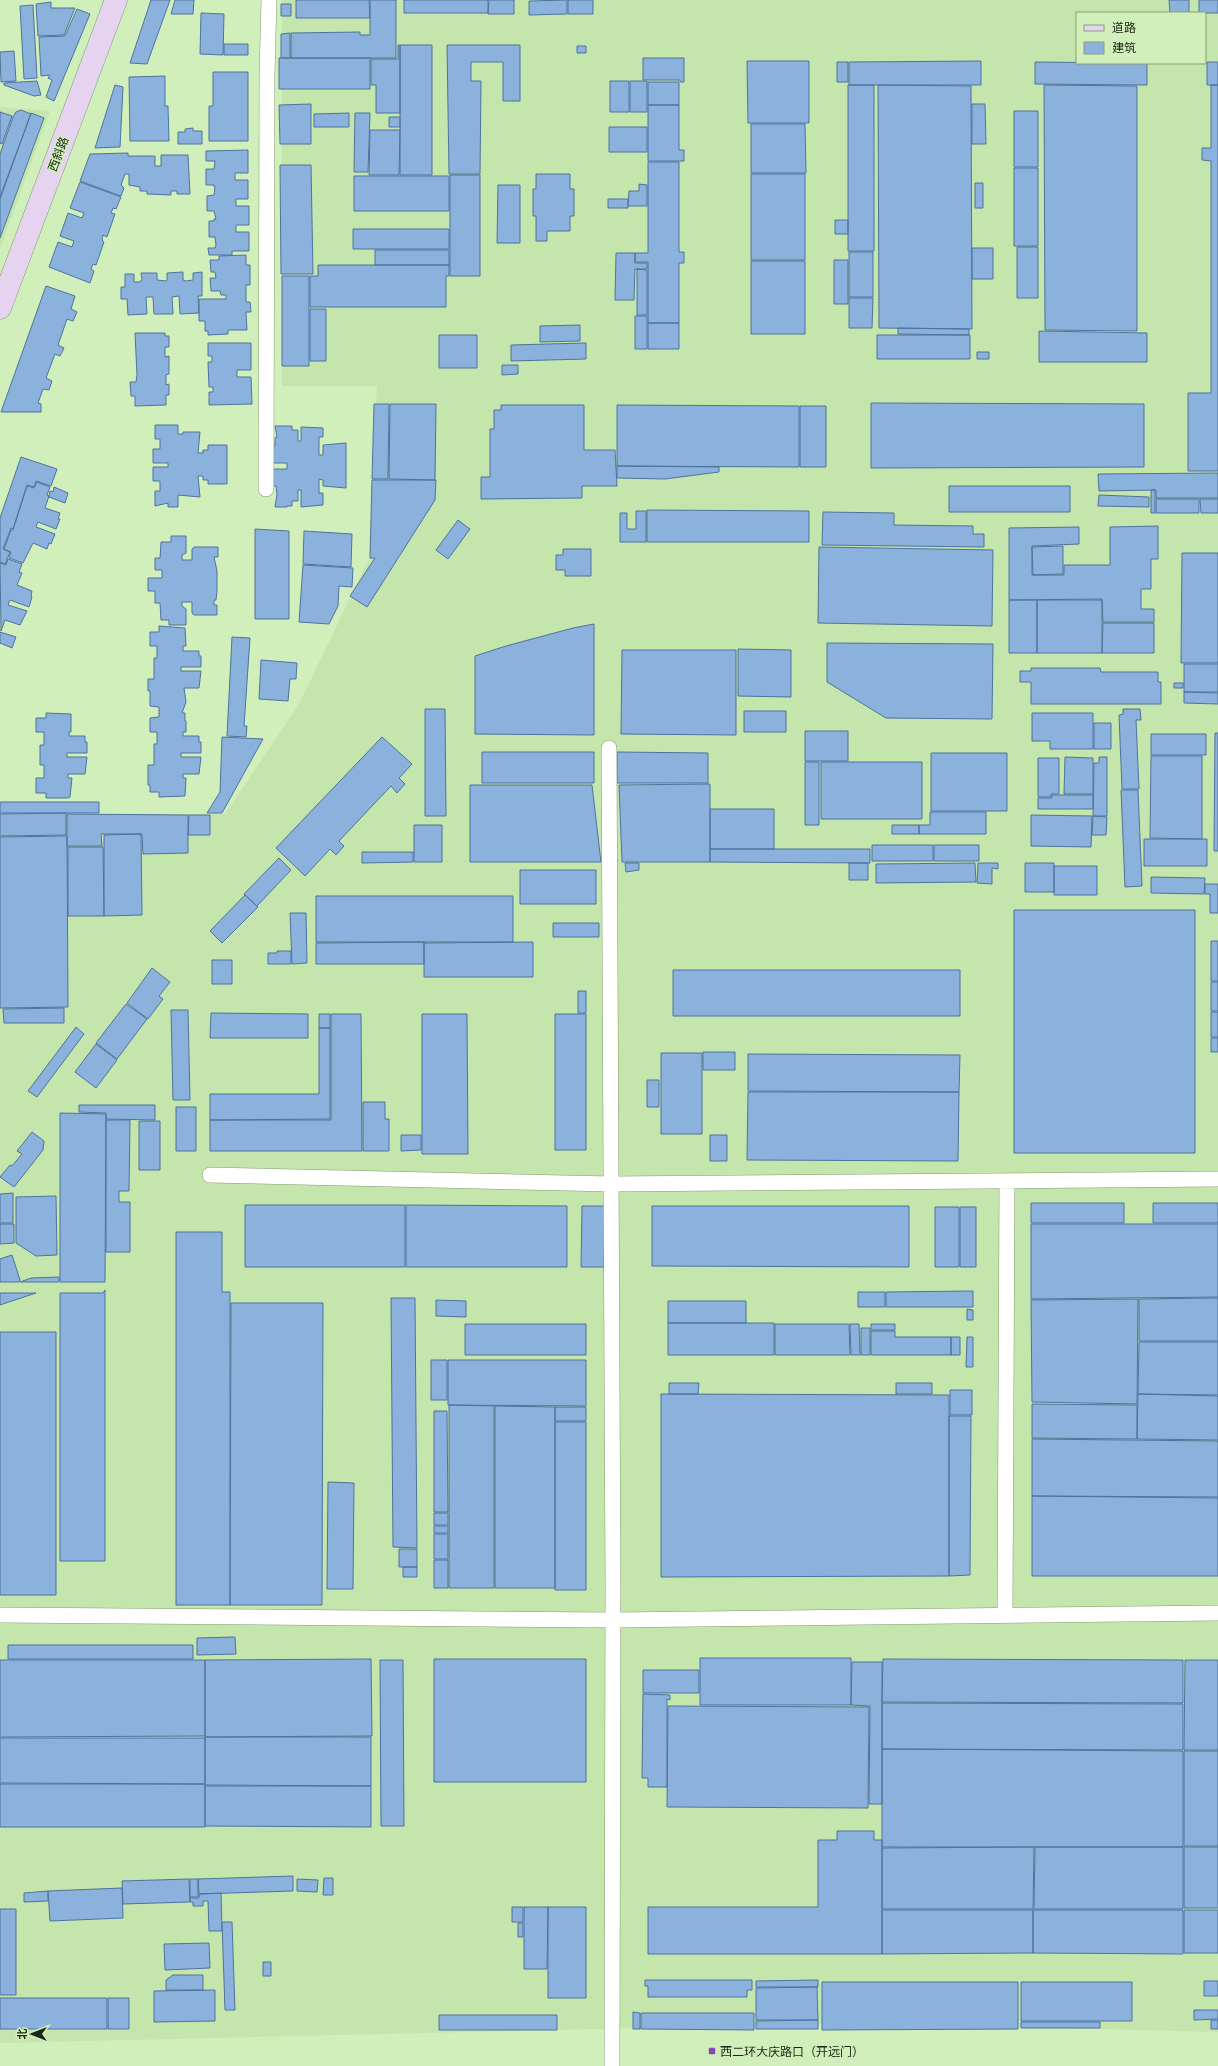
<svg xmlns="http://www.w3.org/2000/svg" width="1218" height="2066" font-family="Cabin,'Noto Sans SC',sans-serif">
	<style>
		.built { fill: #c4e5ab; fill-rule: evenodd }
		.building { fill: #8bb1dd; stroke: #4f739c }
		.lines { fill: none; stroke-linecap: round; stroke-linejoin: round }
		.street-casing { stroke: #819d6c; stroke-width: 16 }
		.secondary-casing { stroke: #819d6c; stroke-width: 23 }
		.street { stroke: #fff; stroke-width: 15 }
		.secondary { stroke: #e5d3ef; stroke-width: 22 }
		.poi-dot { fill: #8e43b4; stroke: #d1efbb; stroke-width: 1.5 }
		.labels { text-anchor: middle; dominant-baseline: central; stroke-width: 3; stroke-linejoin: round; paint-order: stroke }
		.street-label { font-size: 12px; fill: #1c2613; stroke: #d1efbb }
		.poi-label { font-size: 12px; fill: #1c2613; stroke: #d1efbb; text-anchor: start }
	</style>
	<rect width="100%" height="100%" fill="#d1efbb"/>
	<!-- built -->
	<path class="built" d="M282,0H1218V2032L855,2023L0,2043V814H225L298,706L369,559L377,386H282ZM1077,13H1205V63H1077Z
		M0,107L50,111L0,249Z"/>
	<!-- building -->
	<path class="building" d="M151,0H170L147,64L130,63Z
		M175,0H194L193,14H171Z
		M296,0H369L370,18H296Z
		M370,0H396V58H291V33L360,32V35H370Z
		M404,0H488V13H404Z
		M489,0H514V14H488Z
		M567,0V14L529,15V1Z
		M568,0H593V14H568Z
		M1169,0H1189V13H1170Z
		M1199,0H1218V13H1199Z
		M51,2V8H75L64,35L38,36L36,4Z
		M281,4H291V16H281Z
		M33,5L37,78L24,79L20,6Z
		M77,9L90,14L54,101L46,97L52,80L48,78L50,75L41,76L39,37L65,36Z
		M201,13L224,14L223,55L200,54Z
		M290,33V58H281V34Z
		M224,44H248V55H224Z
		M398,45H400V113H376V85H371V59H398Z
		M400,45H432V175H400Z
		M447,45H520V101H503V62H471V81H481L480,174H449Z
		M577,46H586V53H577Z
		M14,51L16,81L1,82L0,52Z
		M279,58H370V89H279Z
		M643,58H684V82H680V80H643Z
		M747,61H809V123H748Z
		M981,61V85H849V62Z
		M837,62H848V82H837Z
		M1035,62L1147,63V85L1035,84Z
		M1207,62H1218V85H1207Z
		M213,72H248V141H209V106H213Z
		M165,76V106H168L169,141H130L129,77Z
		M37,81L41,95L34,96L4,85V83Z
		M610,81H629V112H610Z
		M630,81H647V112H630Z
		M648,82H679V105H648Z
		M115,85L123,87L120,147L95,148Z
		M848,85H874V251H848Z
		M878,85L971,86L972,329L879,328Z
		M1044,85L1137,86V331L1045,330Z
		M1211,85H1218V471H1188V393H1211V161L1202,160V148H1211Z
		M311,104V144H280L279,105Z
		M972,104H985L986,144H972Z
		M648,105H679V150H684V161H648Z
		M21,110L31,114L0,197V154L13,117L16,112Z
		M1014,111H1038V167H1014Z
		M0,112L12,116L2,144L0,143Z
		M31,113L44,118L0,238V199Z
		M349,113V127H314V114Z
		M355,113H370L368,172H354Z
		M389,117H400V127H389Z
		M751,124H805L806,173H751Z
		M609,127H647V152H609Z
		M193,128V131H202V144H178V132H185V129Z
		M370,130H400L399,175H369Z
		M248,150V173H235V180H248V199H236V206H249V225H236V232H249V251H232V255H209L208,248H215L216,245L215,237H209V221H214V219H216L214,211H207V196L214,195L215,187H214V185H206V169H214L215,161H206V151Z
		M128,153V156H155V166H161V155H188L190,194H177V191H171V195L147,194V191H140V187L129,185V174H125L121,185L124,188L121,196L80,181L90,154Z
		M648,162H679V252H684V263H679V323H648V262H635V253H648Z
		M280,165H311L313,274H281Z
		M1014,168H1038V246H1014Z
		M536,174H570V189H574V216H570V231H547V241H536V216H533V189H536Z
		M751,174H805V260H751Z
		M450,175H480V276H450Z
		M354,176H449V211H354Z
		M80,182L121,197L116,209L113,208L111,213L115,214L107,237L103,235L102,240L104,242L96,265L93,264L91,269L94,271L90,283L49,267L58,242L72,247L74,241L60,236L68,213L82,218L84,213L70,208Z
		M975,183H983V208H975Z
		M639,184L647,185V206H628L629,191H639Z
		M498,185H520V243H497Z
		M608,199H628V208H608Z
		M835,220H848V234H835Z
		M353,229H449V249H353Z
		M1017,247H1038V298H1017Z
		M972,248H993V279H972Z
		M375,250H449V265H375Z
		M849,252H873V297H849Z
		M616,253H635V263H647V269H635L634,300H615Z
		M246,255V265H250V285H246V302H250L251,312H246L247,330H228V334L208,335V331H205V321H199V299H226V295H221L220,291H211L210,278H216L215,272H211L210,260H219V256Z
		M834,260H848V304H834Z
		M751,261H805V334H751Z
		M318,265H449V276H446V307H310V276H318Z
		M637,269L647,270V315H637Z
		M183,272V280L186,281L193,280V273L202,272V296H198L199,313L180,314L179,296L172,297L173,314H154L153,297H146L147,314L128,315L127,299H121V287H125V274H134V282H139L142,280L141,273H157V280L166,281L167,280V273Z
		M282,276H309V366H282Z
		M46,286L75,296L71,309L77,312L73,321L67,319L58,345L64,348L60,356L55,354L46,378L52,381L49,390L43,389L38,403L41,404V412H1Z
		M849,298H873L872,328H849Z
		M310,309H326V361H310Z
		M635,316H647V349H635Z
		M648,323H679V349H648Z
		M580,325V341L540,342V326Z
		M898,328L969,329V335L898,334Z
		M1039,331L1147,333V362H1039Z
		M135,333H165V336H169V347H165V357L169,356V374L166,375V385L169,384V395H166V405L135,406V396H131L130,382H136L137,375Z
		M439,335H477V368H439Z
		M877,335H970V359H877Z
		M208,343H251V370H237V377H251L252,404L209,405V392H213V387H209L208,362H212V356H208Z
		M586,343V359L511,361V345Z
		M977,352H989V359H977Z
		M502,365H518V374L502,375Z
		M871,403L1144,404V467L871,468Z
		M374,404H389L388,479H372Z
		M390,404H436L435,480L389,479Z
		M501,405H584V450H615L617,486H582V498L481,499V477H490V429H494V410H501Z
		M617,405L799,406V467L617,466Z
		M800,406H826V467H800Z
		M155,425H178V434H183V432H200L198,453H203V450H208V445H227V484H208V480H203V476H198L200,497L178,495V507H168V503L155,506V491H160V481H153V467H168V463H153V449H160V439H155Z
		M275,426H292V430H298V441H301V427L323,428V437H319V455H323V445L346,443V488L323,486V480L319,479V493H323V505L301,507V490H298V501H292V506H287V507H275L277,494L276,486H273V469H287V463H273V446H275V438L277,437Z
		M21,457L57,469L51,486L36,481L34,487L27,485L13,529L11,528L3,549L10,552L5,564L0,562V518Z
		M617,466L719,467V472L665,479L617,478Z
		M1218,473V498H1156V490L1099,491L1098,474Z
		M372,480H436L435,500L367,607L350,596L375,558H370Z
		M37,482L50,487L47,495L49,496L45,508L60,513L58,519H60L56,529L38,522L36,527L55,534L51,544L49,543L47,549L33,543L23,563L9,558L11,552L4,549L11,530H13L27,486L34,488Z
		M949,486H1070V512H949Z
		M54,487L68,493L65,503L49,497L50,491L53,492Z
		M1151,490H1155V513H1151Z
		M1099,495L1149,497V507L1098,506Z
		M1156,499H1199V513H1156Z
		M1200,499H1218V513H1201Z
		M647,510L809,511V542H647Z
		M636,511H646V542H620V513H627V529H636Z
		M823,512L894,513V525L973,526V534H984V547L822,545Z
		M458,520L470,529L448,559L436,550Z
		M1158,526V559H1151V589H1141V609H1154V622H1103L1102,599L1009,600V528L1079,527V544L1032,546V575H1064V565H1110V527Z
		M255,529L289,531V619H255Z
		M304,531L352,534L351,567L303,564Z
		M171,536H186V553L182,555V560H192V549L194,547H218V557H214L217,571V591L216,600H214V605H217V615H194L192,613V602H182V606L186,609V625H169V620H161L160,603H155V591H148V578H162V570H155V558H160L161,542H171Z
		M1063,546V574L1033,575L1032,547Z
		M819,547L993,550L992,626L818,623Z
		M563,549H591V576H565V570H556V555H563Z
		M1182,553H1218V663H1181Z
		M8,559L22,564L19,572L22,573L17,585L32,591L31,596L32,597L29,607L10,600L8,605L27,611L20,625L5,620L1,631L0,563L6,565Z
		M303,565L353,568L352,587L339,586L338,606L329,624L299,622Z
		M1009,600H1037V653H1009Z
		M1037,600H1102V653H1037Z
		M1103,623H1154V653H1102Z
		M594,624V735L475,734V656L506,646L573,628Z
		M159,626L185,628L186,646H183V651H199V656H201V667H181V671H201L199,688H184L186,702L182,713H185V721H186V732H183V736H199V742H201V753H181V757H201L199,774H183V778H186L185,796L159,797V792H150V785H148V765H154V744H157V732H150V718L159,717V707L150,706V691H148V679H154V658H157V646H150V632H159Z
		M0,632L16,637L12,648L0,643Z
		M232,637L250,638L244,726H247L246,737L227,736Z
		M827,643L993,644L992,719L886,718L827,682Z
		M738,649L791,650V697L738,696Z
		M622,650H736V735L621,734Z
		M261,660L297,663L296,679H290L288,701L259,699Z
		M1184,664H1218V692H1184Z
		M1031,668H1100L1101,672H1158V682H1161V704H1031V682H1020V671H1031Z
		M1174,683H1183V688H1174Z
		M1184,692L1218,693V704L1184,703Z
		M425,709H445L446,816H425Z
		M1123,709H1140L1141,720H1136L1139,789H1122L1119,715L1123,714Z
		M744,711H786V732H744Z
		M46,713L71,714V732H69V736H85V742H87V753H67V757H87L85,774H68V778H72L70,797L68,798H46V793H36V778H44V765H40V745H44V732H36V718H46Z
		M1032,713H1093V749H1050V741H1032Z
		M1094,723H1111V749H1094Z
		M805,731H848V761H805Z
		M1215,733H1218V851H1214Z
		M1151,734H1206V755H1151Z
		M222,737L263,739L222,813H207L220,792Z
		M382,737L412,764L399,778L405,784L397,793L391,786L339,841L344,846L336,855L330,849L305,876L276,848Z
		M482,752H594V783H482Z
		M617,752L708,753V783H617Z
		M931,753H1007V811H931Z
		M1151,756H1202V839L1150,838Z
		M1065,757L1093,758V794H1064Z
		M1099,757H1107V816H1093L1094,763H1099Z
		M1038,758H1059V794H1051V797H1038Z
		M805,762H819V825H805Z
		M821,762H922V819H821Z
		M710,784V862H622L619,785Z
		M470,785H592L601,862H470Z
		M1121,790H1138L1142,886L1125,887Z
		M1052,795H1093V809H1038V798H1052Z
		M0,802H99V813H0Z
		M710,809H774V849H710Z
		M930,812H986V834H919V825H930Z
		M66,813V835L0,836V814Z
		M67,814L188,815V853L143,854L142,834H101L102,846H67Z
		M189,815H210V835H188Z
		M1031,815L1092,816L1091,847L1031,846Z
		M1093,816L1107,817L1106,835H1092Z
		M414,825H442V862H414Z
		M892,825H919V834H892Z
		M141,834L142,915L104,916V835Z
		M67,836L68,1007L0,1008V837Z
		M1144,839H1207V866H1144Z
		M872,845H933V861H872Z
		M934,845H979V861H934Z
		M68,847H103L104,916H68Z
		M710,849H870V863L710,862Z
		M362,852H413V862L362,863Z
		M279,858L291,870L257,906L244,894Z
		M625,863H639V870L626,872Z
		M849,863H868V880H849Z
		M975,863L976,882L876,883V864Z
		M978,863H998V869L992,868V884L977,883Z
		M1025,863H1054V892H1025Z
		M1054,866H1097V895H1054Z
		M520,870H596V904H520Z
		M1151,877L1205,878L1204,894L1151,893Z
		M1205,884H1218V913H1210V894H1205Z
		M245,895L258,907L222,943L210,931Z
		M316,896H513V942H316Z
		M1014,910H1195V1153H1014Z
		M290,913H306L307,963L292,964Z
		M553,923H599V937H553Z
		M1211,941H1218V981H1211Z
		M424,942V964H316V943Z
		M533,942V977H424V943Z
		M277,951H291V964H268V953H277Z
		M212,960H232V984H212Z
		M152,968L170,982L159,996L163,999L148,1019L127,1003Z
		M673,970H960V1016H673Z
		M1211,982H1218V1011H1211Z
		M578,991H586V1013H578Z
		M126,1004L147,1019L117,1059L96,1043Z
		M64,1008V1023H4L3,1009Z
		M171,1010H188L190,1100H173Z
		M1211,1012H1218V1037H1211Z
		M211,1013L308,1014V1038H210Z
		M319,1014H330V1028H319Z
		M331,1014H361L362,1151H210V1120H331Z
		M422,1014H467L468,1154H422Z
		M555,1014H586V1150H555Z
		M76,1027L84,1034L37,1097L28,1091Z
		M319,1028H330V1119L210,1120V1094H319Z
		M1211,1038H1218V1052H1211Z
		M96,1044L117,1060L96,1088L75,1072Z
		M703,1052H735V1070H703Z
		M661,1053H702V1134H661Z
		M748,1054L960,1055L959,1092L748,1091Z
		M647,1080H659V1107H647Z
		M748,1092H959L958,1161L747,1160Z
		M363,1102H385V1119H389V1151H363Z
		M79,1105H155V1120L106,1119V1113L79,1112Z
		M176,1107H196V1151H176Z
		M60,1113L106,1114L105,1282H60Z
		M106,1120H130L129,1191H119V1202H130V1252H106Z
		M139,1121H160V1170H139Z
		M32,1132L44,1141L43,1150L14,1187L0,1177L10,1165L12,1166L22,1154L17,1151Z
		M401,1135H421V1150L401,1151Z
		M710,1135H727V1161H710Z
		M13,1193V1223H0V1194Z
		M56,1196L57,1255L36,1256L16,1243V1197Z
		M1031,1203H1124V1223H1031Z
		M1153,1203H1218V1223H1153Z
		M245,1205H405V1267H245Z
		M406,1205L567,1206V1267H406Z
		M582,1206H605L604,1267H581Z
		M652,1206H909V1267L652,1266Z
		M935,1207H959V1267H935Z
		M960,1207H976V1267H960Z
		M0,1224H14V1243L0,1244Z
		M1031,1224H1218V1297L1031,1299Z
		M176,1232H222V1292H230V1605H176Z
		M12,1255L20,1280L19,1282H0V1259Z
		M59,1277V1282H20L31,1278Z
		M105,1290V1561H60V1293H103Z
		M973,1291V1307H886V1292Z
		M858,1292H885V1307H858Z
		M0,1293H36L0,1305Z
		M391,1298H415L417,1548L393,1547Z
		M1218,1298V1341H1139V1299Z
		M1138,1299L1137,1404L1032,1402L1031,1300Z
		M436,1300L466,1301V1317L436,1316Z
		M668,1301H746V1323H668Z
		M231,1303H323L322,1605H230Z
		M967,1309L973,1310V1320H967Z
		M668,1323H774V1355H668Z
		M465,1324H586V1355H465Z
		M775,1324H849L850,1355H775Z
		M850,1324H859L860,1355H851Z
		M871,1324H895V1330H871Z
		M861,1328H870V1355H861Z
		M871,1331H895V1337H951V1355H871Z
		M0,1332H56V1595H0Z
		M951,1337H960V1355H951Z
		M967,1337H973V1367H966Z
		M1139,1342H1218V1395L1138,1394Z
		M431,1360H447V1400H431Z
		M448,1360H586V1406L448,1405Z
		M669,1383H699L698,1394H669Z
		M896,1383H932V1394H896Z
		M950,1390H972V1415H950Z
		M661,1394L949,1395V1576L661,1577Z
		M1138,1394L1218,1396V1440L1137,1439Z
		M1032,1404L1137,1405V1439L1032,1438Z
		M449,1405L494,1406V1588H449Z
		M495,1406L555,1407V1588H495Z
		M555,1407H586V1421H555Z
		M434,1411H447L448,1512H434Z
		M949,1416H971L970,1575L949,1576Z
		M555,1422H586V1590H555Z
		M1032,1439L1218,1441V1497L1032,1496Z
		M328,1482L354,1483L353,1589H327Z
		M1032,1496L1218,1498V1576H1032Z
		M434,1513H448V1525H434Z
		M434,1526H448V1533H434Z
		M434,1534H448V1559H434Z
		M399,1549H417V1567H399Z
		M434,1560H448V1588H434Z
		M403,1567H417V1577H403Z
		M235,1637L236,1654L197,1655V1638Z
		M8,1645H193V1659H8Z
		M700,1658H851V1705H700Z
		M371,1659L372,1736L205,1737V1660Z
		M434,1659H586V1782H434Z
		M883,1659L1183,1660V1703L882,1702Z
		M0,1660H205V1736L0,1737Z
		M380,1660H403L404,1826H381Z
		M1185,1660H1218V1750H1184Z
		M852,1662H882V1804H869L870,1706L851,1705Z
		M643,1670H699V1693H643Z
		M643,1694L670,1695V1700L667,1699V1787H648V1778H642Z
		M882,1703L1183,1704V1750L882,1749Z
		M668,1706L869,1707L868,1808L667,1807Z
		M205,1737H371V1786L205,1785Z
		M0,1738H205V1784L0,1783Z
		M882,1749L1183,1751V1847H882Z
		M1184,1751H1218V1846H1184Z
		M0,1784H205V1827H0Z
		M205,1786H371V1827L205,1826Z
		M837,1831H874V1840H882V1954H648V1907H818V1840H837Z
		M1034,1847L1033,1909H882V1848Z
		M1035,1847H1183V1909H1034Z
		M1184,1847H1218V1908H1184Z
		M293,1876V1891L199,1894L198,1879Z
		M324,1878H333V1895H323Z
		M189,1879L190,1902L123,1904L122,1881Z
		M190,1879H198V1897H190Z
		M297,1879L318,1880L317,1892L297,1891Z
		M122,1888L123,1918L50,1921L48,1891Z
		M48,1891V1901L24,1902V1893Z
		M221,1893L222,1931H209L208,1901H203V1906H193V1902H190V1898H199V1894Z
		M512,1907H523V1922H512Z
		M524,1907H548L547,1969H524Z
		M548,1907H586V1998H548Z
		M0,1909H16V1995H0Z
		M882,1910H1033V1953L882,1954Z
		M1033,1910H1183V1954L1033,1953Z
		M1184,1910H1218V1953H1184Z
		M222,1922H232L235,2010H225Z
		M518,1923H523V1937H518Z
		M209,1943L210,1968L165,1970L164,1944Z
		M263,1962H271V1976H263Z
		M173,1975H203V1990H166V1980Z
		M645,1980H752V1990H747V1997H648V1986H645Z
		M818,1980V1987H756V1981Z
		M1204,1981H1218V1996H1204Z
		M822,1982H1018V2029L822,2030Z
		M1021,1982H1132V2021H1021Z
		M817,1987L818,2020H756V1988Z
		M215,1990V2021L154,2022V1991Z
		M0,1998H107V2029H0Z
		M108,1998H129V2029H108Z
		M1194,2010H1218V2019L1194,2020Z
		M633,2012L640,2013V2029H633Z
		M641,2013H754V2030L641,2029Z
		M439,2015H557V2030H439Z
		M818,2020V2029H756V2021Z
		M1211,2020H1218V2029H1211Z
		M1021,2022H1100V2028H1021Z"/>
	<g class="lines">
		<!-- street casing -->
		<g class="street-casing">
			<path id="street" d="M266,489L267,74L269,0
				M609,748L613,1586L612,2066
				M210,1175L611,1184L1218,1179
				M0,1615L613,1620L1218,1613
				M1005,1616L1007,1181"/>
		</g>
		<!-- secondary casing -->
		<g class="secondary-casing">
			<path id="secondary" d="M0,308L116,0"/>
		</g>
		<!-- street -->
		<use href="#street" class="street"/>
		<!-- secondary -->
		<use href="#secondary" class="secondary"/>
	</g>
	<!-- markers -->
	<rect class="poi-dot" x="708" y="2047" width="8" height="8" rx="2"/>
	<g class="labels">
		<!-- street labels -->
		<g class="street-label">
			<text transform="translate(58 154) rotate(-69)">西斜路</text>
		</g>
		<!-- poi labels -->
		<g class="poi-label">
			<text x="720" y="2051">西二环大庆路口（开远门）</text>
		</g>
	</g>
	<!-- legend -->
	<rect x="1076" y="12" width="130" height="52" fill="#d1efbb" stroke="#899f78"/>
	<rect x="1084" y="25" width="20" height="6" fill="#e5d3ef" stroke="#899f78"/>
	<text x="1112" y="32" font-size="12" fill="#1c2613">道路</text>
	<rect x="1084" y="42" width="20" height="12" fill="#8bb1dd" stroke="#899f78"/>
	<text x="1112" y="52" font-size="12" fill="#1c2613">建筑</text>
	<!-- north arrow -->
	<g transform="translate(32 2034) rotate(270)" stroke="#d1efbb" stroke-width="3" paint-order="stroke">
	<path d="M0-3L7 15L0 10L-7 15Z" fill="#1c2613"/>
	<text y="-6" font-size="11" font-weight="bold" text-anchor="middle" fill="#1c2613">北</text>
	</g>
</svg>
